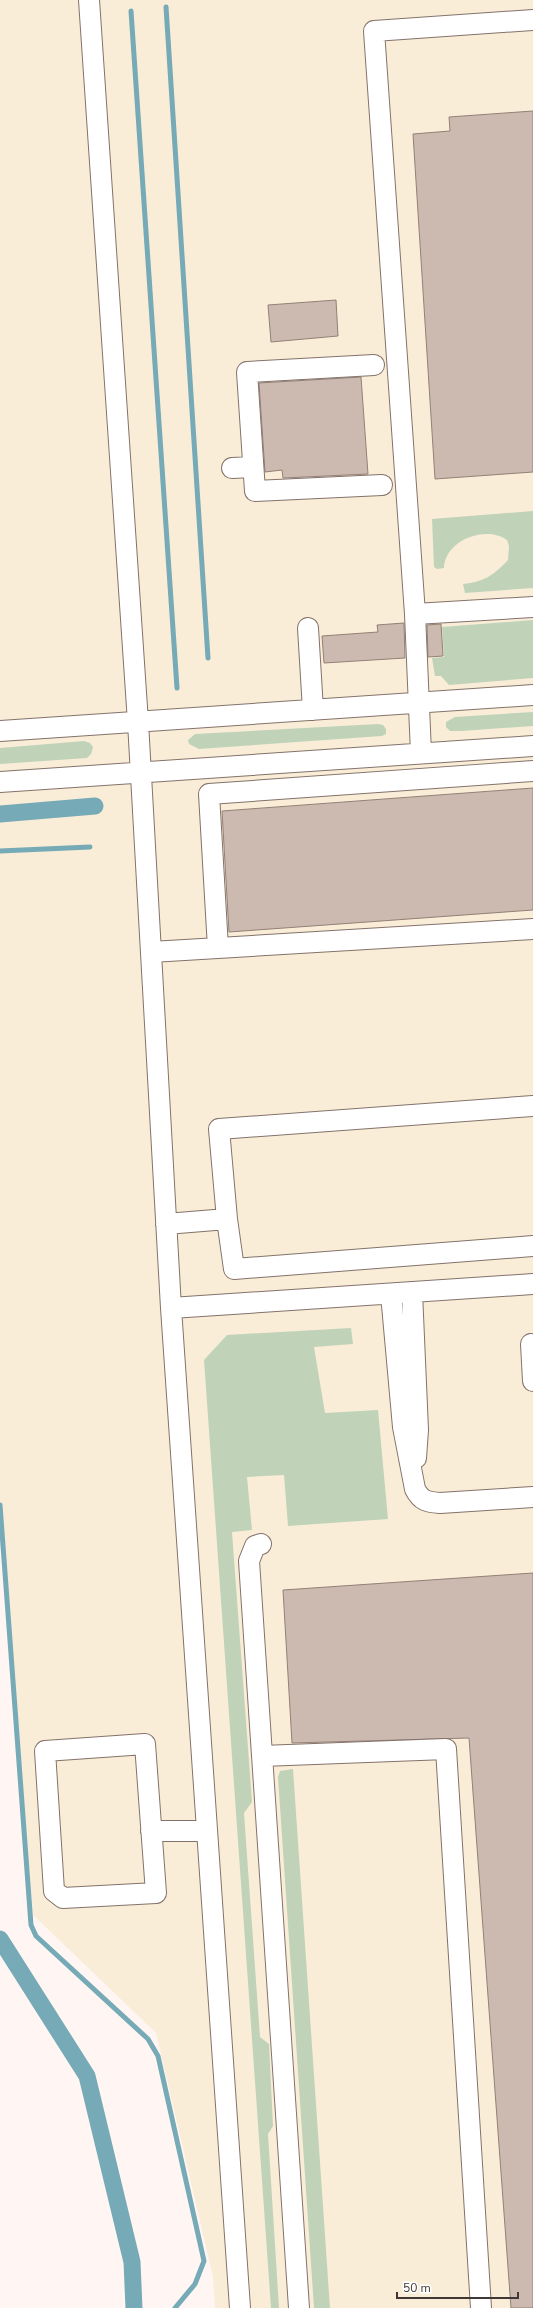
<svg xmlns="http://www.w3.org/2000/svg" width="533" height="2308" font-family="'Nunito Sans',sans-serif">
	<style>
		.industrial { fill: #f9edd8 }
		.green { fill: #c0d3b8 }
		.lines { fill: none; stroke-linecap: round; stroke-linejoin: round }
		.stream { stroke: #75aab6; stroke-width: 5 }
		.canal { stroke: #75aab6; stroke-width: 17 }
		.building { fill: #ccb9af; stroke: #928176 }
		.minor-casing { stroke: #84726a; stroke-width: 22 }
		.minor { stroke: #fff; stroke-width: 20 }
	</style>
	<rect width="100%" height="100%" fill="#fff6f3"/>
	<!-- industrial -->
	<path class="industrial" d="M0,0H533V2308H215L213,2277L156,2033L33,1915L0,1510Z"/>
	<!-- green -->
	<path class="green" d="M533,511V588L465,593L463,584C484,582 494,575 508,560L509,546L507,540C486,525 445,540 444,568L437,569L434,567L432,519Z
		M533,620V678L449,685L441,676H435L432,658L444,657L442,627Z
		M533,712V726L461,731H450L446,727V722L455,717Z
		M378,724L383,725L386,729V734L382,736L199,749L189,744L188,740L195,734Z
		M84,741L90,743L93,747L91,754L87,758L0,764V748Z
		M351,1328L353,1344L314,1347L325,1413L378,1410L388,1519L288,1526L284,1475L247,1477L252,1530L232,1532L252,1802L244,1813L260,2037L269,2044L273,2126L268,2134L279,2308H271L204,1360L227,1335Z
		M293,1769L330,2308H314L278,1777L280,1771Z"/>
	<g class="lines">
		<!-- stream -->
		<path class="stream" d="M166,7L208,658
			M131,11L177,688
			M0,851L90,847
			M0,1505L31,1925L36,1936L148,2039L158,2056L204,2261L195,2284L175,2308"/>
		<!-- canal -->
		<path class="canal" d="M0,814L95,806
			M0,1939L87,2076L132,2262L134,2308"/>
	</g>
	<!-- building -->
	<path class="building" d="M533,111V472L435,479L413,134L450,131L449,117Z
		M336,300L338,336L271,342L268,305Z
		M361,377L368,474L283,478L282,470L265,472L259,383Z
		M404,623L405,658L324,663L322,636L378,632L377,625Z
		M441,624L443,656L428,657L427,625Z
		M533,788V910L229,932L222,811Z
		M533,1573V2308H511L469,1738L292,1743L283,1590Z"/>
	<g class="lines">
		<!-- minor casing -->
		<g class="minor-casing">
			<path id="minor" d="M89,0L138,722L171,1308L240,2308
				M533,20L374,31L415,614L533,607
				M374,365L247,372L255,491L382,485
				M232,468L253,467
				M415,614L421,753
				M308,628L313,710
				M0,731L533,695
				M0,782L533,746
				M218,948L209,794L533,771
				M151,952L533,929
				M533,1106L219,1129L227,1219L234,1269L533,1246
				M166,1224L227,1219
				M412,1292L418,1430L416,1458
				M391,1294L403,1427L415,1489C421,1501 427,1502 440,1503L533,1497
				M171,1308L533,1284
				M531,1344L533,1381
				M261,1544L255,1546L249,1561L299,2308
				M145,1744L156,1893L63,1898L54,1891L45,1751Z
				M262,1756L446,1749L481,2308
				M151,1831H207"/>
		</g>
		<!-- minor -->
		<use href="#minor" class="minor"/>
	</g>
	<!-- scale -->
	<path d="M397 2292v6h121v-6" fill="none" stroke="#403834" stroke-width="2"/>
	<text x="403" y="2292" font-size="12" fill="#403834" stroke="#ffffff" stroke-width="3" paint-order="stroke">50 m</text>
</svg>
